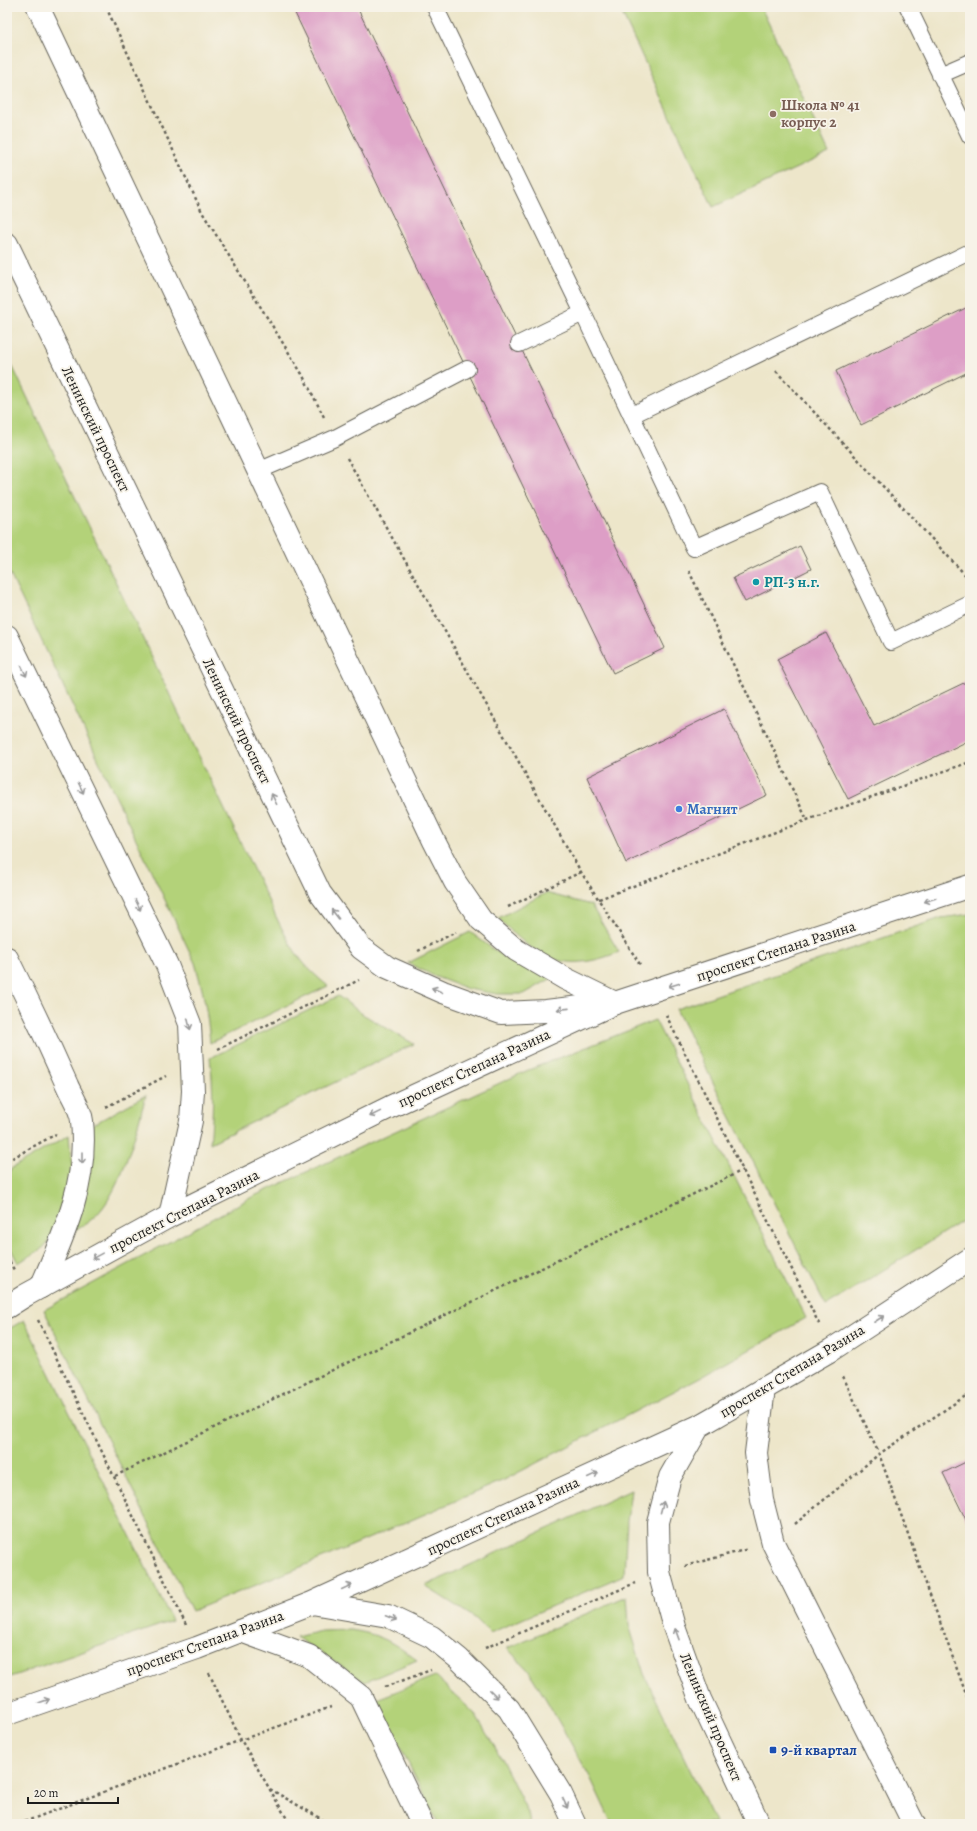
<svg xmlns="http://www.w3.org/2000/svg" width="977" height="1831" font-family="Alegreya,serif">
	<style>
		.green { fill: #b3d279; stroke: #68774a }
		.building { fill: #dd9ec6 }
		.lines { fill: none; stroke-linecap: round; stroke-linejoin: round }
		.service-casing { stroke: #656359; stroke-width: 18 }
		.minor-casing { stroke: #656359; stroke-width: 24 }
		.secondary-casing { stroke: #656359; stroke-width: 24 }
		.path { stroke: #656359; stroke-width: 2.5; stroke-dasharray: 3 3; stroke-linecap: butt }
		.service { stroke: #fff; stroke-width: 16 }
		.minor { stroke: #fff; stroke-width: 22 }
		.secondary { stroke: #fff; stroke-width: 22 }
		.oneway { stroke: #999 }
		.education-dot { fill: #8d6e63; stroke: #f7f3e8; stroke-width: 1.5 }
		.culture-dot { fill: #0f9aa8; stroke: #f7f3e8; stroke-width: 1.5 }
		.shop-dot { fill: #3f7fe0; stroke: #f7f3e8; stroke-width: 1.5 }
		.transit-dot { fill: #1a4fb4; stroke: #f7f3e8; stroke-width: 1.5 }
		.labels { text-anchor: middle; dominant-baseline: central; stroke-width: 3.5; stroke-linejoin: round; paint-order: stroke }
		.education-label { font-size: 15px; font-weight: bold; fill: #785e54; stroke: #f7f3e8; text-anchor: start }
		.street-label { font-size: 15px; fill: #1c1c1c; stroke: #f7f3e8 }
		.culture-label { font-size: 15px; font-weight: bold; fill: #0d838f; stroke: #f7f3e8; text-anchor: start }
		.shop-label { font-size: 15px; font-weight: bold; fill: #366cbe; stroke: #f7f3e8; text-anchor: start }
		.transit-label { font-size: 15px; font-weight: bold; fill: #164399; stroke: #f7f3e8; text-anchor: start }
	</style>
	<rect width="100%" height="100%" fill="#f7f3e8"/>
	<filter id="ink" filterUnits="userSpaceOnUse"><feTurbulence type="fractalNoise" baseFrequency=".025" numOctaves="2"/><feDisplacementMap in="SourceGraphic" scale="8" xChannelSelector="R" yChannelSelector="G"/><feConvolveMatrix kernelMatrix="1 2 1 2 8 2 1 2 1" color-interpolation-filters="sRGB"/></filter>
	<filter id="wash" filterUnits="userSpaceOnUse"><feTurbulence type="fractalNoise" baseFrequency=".012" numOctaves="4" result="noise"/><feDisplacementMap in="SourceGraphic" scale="16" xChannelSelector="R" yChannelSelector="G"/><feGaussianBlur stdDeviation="0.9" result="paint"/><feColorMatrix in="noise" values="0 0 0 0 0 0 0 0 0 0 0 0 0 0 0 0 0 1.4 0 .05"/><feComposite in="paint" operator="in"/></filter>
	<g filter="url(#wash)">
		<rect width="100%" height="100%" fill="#ede6ca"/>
		<!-- green -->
		<path class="green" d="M619,7H761L829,153L713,207Z
			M7,355L279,923C294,952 302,965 328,986L210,1043C208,1015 203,990 195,963L7,568Z
			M546,893L591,905L619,952C563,975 537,958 498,918Z
			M970,914V1216L826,1306L676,1009L941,918Z
			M470,932L497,952L520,966L552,978L524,994H497L468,989L436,977L408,963Z
			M338,996L364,1015L414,1044L210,1143C213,1114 214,1087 210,1058Z
			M655,1020L806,1318L701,1377L504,1480L328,1556L192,1611L44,1310L252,1197L526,1071Z
			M146,1095C137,1129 123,1183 101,1210C94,1219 84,1225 75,1231L92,1125Z
			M69,1135L72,1169L67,1195L51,1238L43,1248L18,1263L7,1241V1175L12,1168Z
			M24,1320L172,1621L7,1678V1330Z
			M631,1490L627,1521L624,1575L490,1633L475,1618L425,1586Z
			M627,1596L629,1625L644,1674L716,1824H612L590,1777L547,1701L528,1670L507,1648Z
			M351,1630C382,1635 392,1642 417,1660L365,1682L296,1637L321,1631Z
			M435,1676L474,1713L499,1754L528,1813L530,1824H438L377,1699Z"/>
		<g id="blocks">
			<!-- building -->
			<path class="building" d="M292,7H357L665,648L613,673Z
				M970,306V371L861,425L836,371Z
				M800,546L811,569L745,602L733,578Z
				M826,633L874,726L970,680V740L848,799L777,659Z
				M724,709L767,795L626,863L587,777Z
				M970,1460V1528L943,1473Z"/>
		</g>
	</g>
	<g filter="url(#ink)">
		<use href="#blocks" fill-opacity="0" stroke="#656359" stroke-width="1"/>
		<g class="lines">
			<!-- service casing -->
			<g class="service-casing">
				<path id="service" d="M435,7L583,313L519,344
					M908,7L970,136
					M940,75L970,62
					M583,313L694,548L820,492L891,642L970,604
					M632,415L970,252
					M258,471L335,438L467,369"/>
			</g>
			<!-- minor casing -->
			<g class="minor-casing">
				<path id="minor" d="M38,7L434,841L455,882L481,920L516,950L564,978L615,1003
					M7,958C28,1000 48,1042 67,1085C71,1095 81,1109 82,1121C88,1181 65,1233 41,1287
					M764,1388L756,1453L762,1500L773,1543L914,1824
					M241,1631L309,1656L361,1697L422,1824"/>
			</g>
			<!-- secondary casing -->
			<g class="secondary-casing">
				<path id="secondary" d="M7,244L320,893L361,948L387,967L443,992L501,1013L546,1011L615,1003
					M7,636L167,965L190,1024L193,1091L191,1121L170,1216
					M7,1307L26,1295L170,1216L390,1107L615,1003L970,886
					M699,1426L670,1477L658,1522L659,1572L674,1627L700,1699L759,1824
					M312,1603L388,1616L432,1637L459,1659L509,1709L561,1794L575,1824
					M7,1714L197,1648L312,1603L699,1426L831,1350L970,1259"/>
			</g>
			<!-- path -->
			<path class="path" d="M106,7L202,212L302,374L324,417
				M776,371L970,580
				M347,458L581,872L641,966
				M689,571L807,820
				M599,899L807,820L970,762
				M508,907L581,872
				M418,951L456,932
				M666,1015L820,1326
				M218,1049L359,980
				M106,1107L166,1076
				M7,1161L56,1134
				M7,1256L14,1270
				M38,1320L186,1625
				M970,1393L879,1454L970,1705
				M115,1476L743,1170
				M795,1524L879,1454L842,1374
				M685,1566L748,1549
				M485,1648L635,1583
				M209,1673L241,1740L331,1707
				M385,1687L431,1670
				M270,1789L330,1824
				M19,1824L241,1740L290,1824"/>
			<!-- service -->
			<use href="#service" class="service"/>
			<!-- minor -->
			<use href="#minor" class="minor"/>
			<!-- secondary -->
			<use href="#secondary" class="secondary"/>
		</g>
		<!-- one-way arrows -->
		<defs><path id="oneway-shaft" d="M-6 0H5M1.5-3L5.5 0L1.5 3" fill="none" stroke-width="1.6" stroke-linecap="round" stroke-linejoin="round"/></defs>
		<g class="oneway">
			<use href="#oneway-shaft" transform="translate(24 671) rotate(64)"/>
			<use href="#oneway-shaft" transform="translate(81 788) rotate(64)"/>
			<use href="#oneway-shaft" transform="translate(274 799) rotate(-116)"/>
			<use href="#oneway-shaft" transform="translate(930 900) rotate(162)"/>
			<use href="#oneway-shaft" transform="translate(138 905) rotate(64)"/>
			<use href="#oneway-shaft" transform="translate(335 914) rotate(-127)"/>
			<use href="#oneway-shaft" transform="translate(674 985) rotate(162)"/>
			<use href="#oneway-shaft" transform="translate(437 990) rotate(-156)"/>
			<use href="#oneway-shaft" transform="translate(563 1009) rotate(174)"/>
			<use href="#oneway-shaft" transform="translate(189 1024) rotate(76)"/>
			<use href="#oneway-shaft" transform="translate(375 1114) rotate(154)"/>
			<use href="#oneway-shaft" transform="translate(82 1158) rotate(90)"/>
			<use href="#oneway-shaft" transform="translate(97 1256) rotate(151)"/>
			<use href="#oneway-shaft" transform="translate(879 1319) rotate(-33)"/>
			<use href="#oneway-shaft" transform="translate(593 1475) rotate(-25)"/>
			<use href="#oneway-shaft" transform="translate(662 1507) rotate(-75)"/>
			<use href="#oneway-shaft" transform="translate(347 1587) rotate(-25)"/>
			<use href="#oneway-shaft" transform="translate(391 1618) rotate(21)"/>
			<use href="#oneway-shaft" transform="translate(677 1634) rotate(-110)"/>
			<use href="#oneway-shaft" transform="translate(494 1694) rotate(45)"/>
			<use href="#oneway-shaft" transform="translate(44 1701) rotate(-19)"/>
			<use href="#oneway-shaft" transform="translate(565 1803) rotate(64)"/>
		</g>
	</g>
	<!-- markers -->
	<circle class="education-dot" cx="773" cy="114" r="4"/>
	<circle class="culture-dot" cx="756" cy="582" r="4"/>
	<circle class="shop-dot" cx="679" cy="809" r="4"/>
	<rect class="transit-dot" x="769" y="1746" width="8" height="8" rx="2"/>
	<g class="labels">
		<!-- education labels -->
		<g class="education-label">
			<text x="781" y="105">Школа № 41<tspan x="781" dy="17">корпус 2</tspan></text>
		</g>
		<!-- street labels -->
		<g class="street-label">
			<text transform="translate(96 429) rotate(64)">Ленинский проспект</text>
			<text transform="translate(237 721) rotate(64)">Ленинский проспект</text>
			<text transform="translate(776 951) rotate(-18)">проспект Степана Разина</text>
			<text transform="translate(474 1068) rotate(-25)">проспект Степана Разина</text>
			<text transform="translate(184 1211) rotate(-27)">проспект Степана Разина</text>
			<text transform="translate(792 1371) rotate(-31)">проспект Степана Разина</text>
			<text transform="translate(503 1516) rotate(-25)">проспект Степана Разина</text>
			<text transform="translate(205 1643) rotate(-20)">проспект Степана Разина</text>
			<text transform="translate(711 1717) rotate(67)">Ленинский проспект</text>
		</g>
		<!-- culture labels -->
		<g class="culture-label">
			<text x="764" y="582">РП-3 н.г.</text>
		</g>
		<!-- shop labels -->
		<g class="shop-label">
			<text x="687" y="809">Магнит</text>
		</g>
		<!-- transit labels -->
		<g class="transit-label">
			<text x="781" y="1750">9-й квартал</text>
		</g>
	</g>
	<!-- margin -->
	<rect width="977" height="1831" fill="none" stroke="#f7f3e8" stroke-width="24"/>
	<!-- scale -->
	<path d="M28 1797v6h90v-6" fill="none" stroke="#1c1c1c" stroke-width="2"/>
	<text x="34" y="1797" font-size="12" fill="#1c1c1c" stroke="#f7f3e8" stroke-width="3" paint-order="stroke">20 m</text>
</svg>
